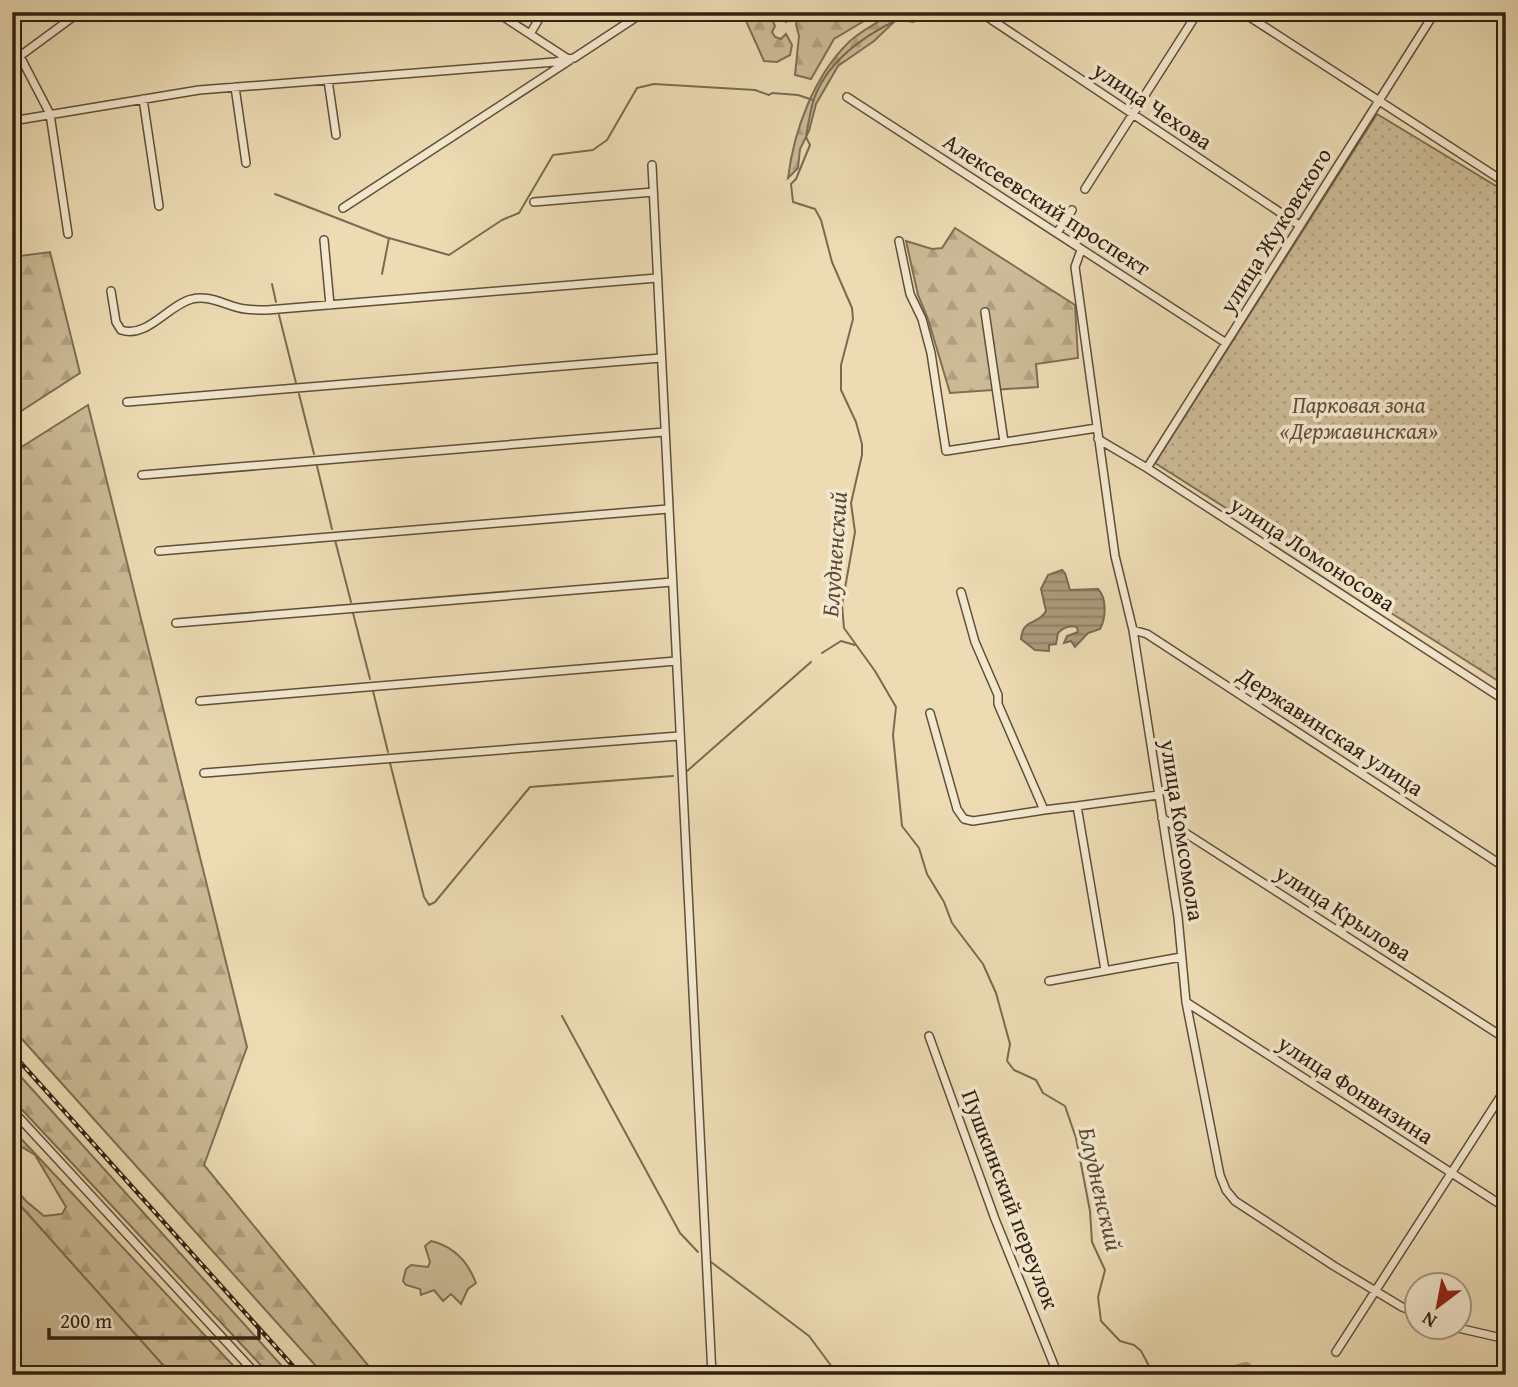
<svg xmlns="http://www.w3.org/2000/svg" width="1518" height="1387" font-family="'Gentium Book Plus',serif">
	<style>
		.grass { fill: #ccbb97; stroke: #7e6e54; stroke-width: 2 }
		.forest { fill: url(#forest-firs); stroke: #7e6e54; stroke-width: 2 }
		.park { fill: url(#park-dots); stroke: #7e6e54; stroke-width: 2 }
		.water { fill: url(#water-rules); stroke: #7b6a51; stroke-width: 2 }
		.lines { fill: none; stroke-linecap: round; stroke-linejoin: round }
		.stream { stroke: #7b6a51; stroke-width: 2 }
		.river { stroke: #ac9b7c; stroke-width: 12 }
		.minor-casing { stroke: #604f3a; stroke-width: 10 }
		.minor { stroke: #f3e8ce; stroke-width: 7 }
		.rail-casing { stroke: #312011; stroke-width: 4.5 }
		.rail { stroke: #f3e8ce; stroke-width: 2; stroke-dasharray: 5; stroke-linecap: butt }
		.labels { text-anchor: middle; dominant-baseline: central; stroke-width: 7; stroke-linejoin: round; paint-order: stroke }
		.street-label { font-size: 23px; fill: #312011; stroke: #f3e8ce }
		.park-label { font-size: 23px; font-style: italic; fill: #604e39; stroke: #f3e8ce }
		.water-label { font-size: 24px; font-style: italic; fill: #5c4b36; stroke: #f3e8ce }
	</style>
	<defs>
		<pattern id="forest-firs" width="22" height="20" patternUnits="userSpaceOnUse" patternTransform="scale(1.75)"><rect width="22" height="20" fill="#ccbb97"/><path d="M5 1l3.5 6h-7zM16 11l3.5 6h-7z" fill="#b0a081"/></pattern>
		<pattern id="park-dots" width="8" height="8" patternUnits="userSpaceOnUse" patternTransform="scale(1.75)"><rect width="8" height="8" fill="#ccbb97"/><path d="M2 2h.1M6 6h.1" fill="none" stroke="#b0a081" stroke-width="1.8" stroke-linecap="round"/></pattern>
		<pattern id="water-rules" width="6" height="5" patternUnits="userSpaceOnUse" patternTransform="scale(1.75)"><rect width="6" height="5" fill="#ac9b7c"/><path d="M0 2.5h6" fill="none" stroke="#8d7e64"/></pattern>
	</defs>
	<rect width="100%" height="100%" fill="#ecdbb3"/>
	<filter id="stains"><feTurbulence type="fractalNoise" baseFrequency=".00286" numOctaves="4"/><feColorMatrix values="0 0 0 0 .2 0 0 0 0 .09 0 0 0 0 .02 0 0 0 .5 -.17"/></filter>
	<radialGradient id="worn" r=".72"><stop offset=".6" stop-color="#630" stop-opacity="0"/><stop offset="1" stop-color="#630" stop-opacity=".3"/></radialGradient>
	<!-- grass -->
	<path class="grass" d="M12,1196L172,1375H12V1314L20,1307L12,1299Z
		M431,1241C453,1246 468,1262 476,1283L468,1289L461,1304L451,1294L443,1301L434,1290L421,1295L420,1289L406,1285L403,1281L406,1269L411,1265L428,1267L430,1262L425,1246Z"/>
	<!-- forest -->
	<path class="forest" d="M742,12H879L834,39L811,79L795,75L799,36L796,24L797,19L792,18L786,22L785,18L772,19L775,26L772,32L775,37L781,39L786,34L792,45L790,55L777,62L764,61Z
		M895,12H932L913,22L897,19L874,41L838,66L816,104L809,131L800,149L798,168L788,178C794,130 814,76 849,42C862,30 880,21 895,12Z
		M955,228L1075,305L1078,358L1036,364L1038,387L950,393L928,319L918,295L906,241L932,249L942,248Z
		M50,252L80,373L12,417V257Z
		M88,405L247,1047L204,1165L376,1375H324L12,1028V453Z
		M12,1067L290,1375H270L12,1099Z
		M12,1129L242,1375H172L12,1196V1185L26,1201L44,1216L62,1214L66,1207L35,1155L12,1141Z"/>
	<!-- park -->
	<path class="park" d="M1377,114L1506,192V686L1155,463Z"/>
	<!-- water -->
	<path class="water" d="M1062,570L1065,573L1070,590L1098,589C1107,598 1106,618 1100,629L1088,633L1075,647L1071,641L1064,643L1067,636L1078,632L1077,627C1070,625 1063,628 1058,633L1056,644L1049,645V651L1035,650L1021,639C1023,617 1038,626 1046,611L1041,589L1048,575Z"/>
	<g class="lines">
		<!-- stream -->
		<path class="stream" d="M915,12C875,28 829,56 814,99C810,111 808,125 806,137L810,145L796,179L791,184L793,202L815,209L821,220L832,262L852,308L853,319L841,365V390L856,422L862,444V455L851,503L855,532L842,605L844,628L875,671L896,707L893,735L902,826L919,848L927,874L944,902L952,923L983,964L996,993L1010,1044L1007,1061L1014,1070L1036,1080L1043,1093L1065,1106L1076,1138L1090,1211L1092,1242L1105,1270L1098,1297L1101,1321L1120,1341L1134,1345L1141,1351L1154,1375
			M275,194L388,238
			M382,274L389,238L449,255L502,220L519,213L553,155L593,150L607,140L637,88L654,84L755,90L769,95L772,93L798,95L813,100
			M272,284L276,302
			M279,315L296,383
			M299,394L314,454
			M317,466L332,529
			M335,540L351,602
			M353,613L370,679
			M822,653L841,641L855,645
			M373,691L388,752
			M390,763L424,897L429,905L435,902L530,787L673,776
			M686,772L811,662
			M562,1016L680,1233L698,1252
			M711,1262L809,1336L838,1375"/>
		<!-- river -->
		<path class="river" d="M1220,1375L1246,1368L1251,1375"/>
		<!-- minor casing -->
		<g class="minor-casing">
			<path id="minor" d="M496,12L568,59
				M1242,12L1506,183
				M1497,12L1506,18
				M986,16L1299,225
				M530,34L543,12
				M12,41L50,114L68,234
				M20,56L77,14L88,12
				M328,80L336,135
				M235,87L246,163
				M847,97L1226,343
				M143,99L159,206
				M12,121L199,90L555,62L574,58L644,12
				M652,165L712,1375
				M1085,189L1198,12
				M534,202L653,192
				M343,208L570,60
				M1057,233L1072,210
				M324,240L330,305
				M899,241L910,294L922,319L931,353L946,451L1097,428
				M1081,250L1075,267L1115,556L1133,630L1178,917L1186,1002L1220,1175L1226,1190L1235,1201L1334,1266L1402,1307L1416,1313
				M111,291L116,322L121,330C147,339 168,305 192,299C210,294 228,307 245,309C252,310 260,310 267,310L657,278
				M985,312L1004,442
				M127,402L661,358
				M1098,439L1147,468L1506,701
				M1147,468L1435,12
				M142,475L664,432
				M159,551L668,509
				M961,592L975,642L998,695V704L1044,810L1077,806L1105,970
				M176,623L672,582
				M1133,630L1147,634L1506,868
				M200,701L676,661
				M930,713L957,809L964,819L973,821L1044,810
				M204,773L679,736
				M1077,806L1158,795
				M1162,818L1506,1039
				M1049,981L1181,957
				M1186,1002L1506,1208
				M929,1036L995,1219L1058,1375
				M12,1110L257,1375
				M1458,1328L1506,1339
				M1336,1352L1506,1088"/>
		</g>
		<!-- minor -->
		<use href="#minor" class="minor"/>
		<!-- rail casing -->
		<g class="rail-casing">
			<path id="rail" d="M12,1053L301,1375"/>
		</g>
		<!-- rail -->
		<use href="#rail" class="rail"/>
	</g>
	<g class="labels">
		<!-- street labels -->
		<g class="street-label">
			<text transform="translate(1153 105) rotate(34)">улица Чехова</text>
			<text transform="translate(1047 204) rotate(33)">Алексеевский проспект</text>
			<text transform="translate(1275 230) rotate(-58)">улица Жуковского</text>
			<text transform="translate(1313 553) rotate(33)">улица Ломоносова</text>
			<text transform="translate(1331 731) rotate(33)">Державинская улица</text>
			<text transform="translate(1183 830) rotate(81)">улица Комсомола</text>
			<text transform="translate(1344 912) rotate(33)">улица Крылова</text>
			<text transform="translate(1356 1089) rotate(33)">улица Фонвизина</text>
			<text transform="translate(1011 1199) rotate(69)">Пушкинский переулок</text>
		</g>
		<!-- park labels -->
		<g class="park-label">
			<text x="1359" y="404">Парковая зона<tspan x="1359" dy="26">«Державинская»</tspan></text>
		</g>
		<!-- water labels -->
		<g class="water-label">
			<text transform="translate(834 554) rotate(-86)">Блудненский</text>
			<text transform="translate(1101 1189) rotate(77)">Блудненский</text>
		</g>
	</g>
	<!-- margin -->
	<rect width="1518" height="1387" fill="none" stroke="#ecdbb3" stroke-width="42"/>
	<rect x="14" y="14" width="1490" height="1359" fill="none" stroke="#312011" stroke-width="3.5"/>
	<rect x="21" y="21" width="1476" height="1345" fill="none" stroke="#312011" stroke-width="2"/>
	<!-- north arrow -->
	<g transform="translate(1438 1306) rotate(212)"><circle r="33" fill="#f3e8ce" stroke="#a59882" stroke-width="2"/>
	<path d="M0-5L12 26L0 18L-12 26Z" fill="#8f2418"/>
	<text y="-10" font-size="19" font-weight="bold" text-anchor="middle" fill="#312011">N</text>
	</g>
	<!-- scale -->
	<path d="M49 1328v10h210v-10" fill="none" stroke="#312011" stroke-width="3.5"/>
	<text x="60" y="1328" font-size="21" fill="#312011" stroke="#f3e8ce" stroke-width="5" paint-order="stroke">200 m</text>
	<rect width="100%" height="100%" filter="url(#stains)"/>
	<rect width="100%" height="100%" fill="url(#worn)"/>
</svg>
